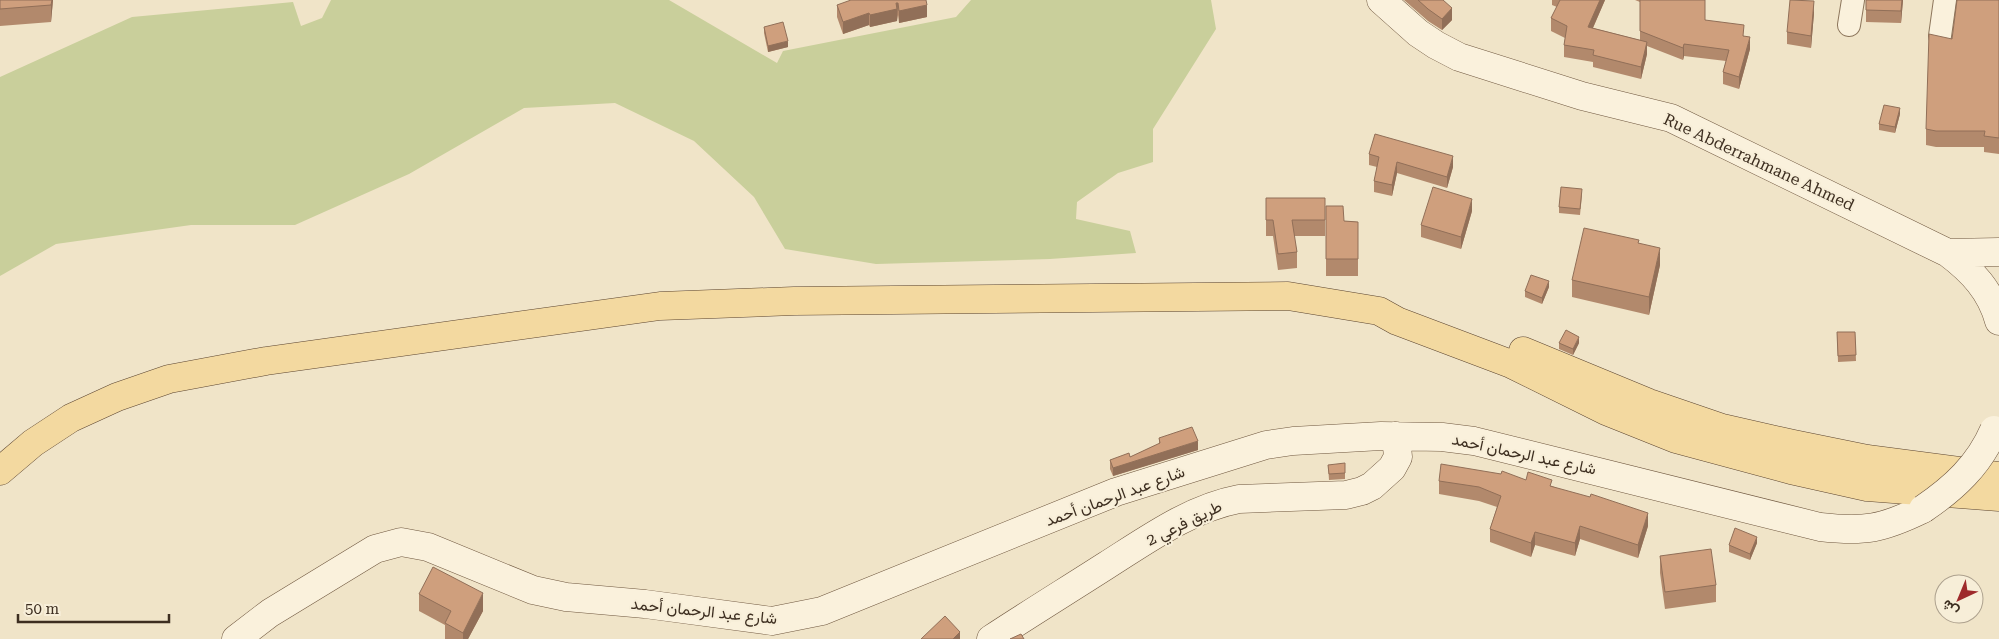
<svg xmlns="http://www.w3.org/2000/svg" width="1999" height="639" font-family="'Roboto Serif',Vazirmatn,serif">
	<style>
		.green { fill: #c9cf9b }
		.lines { fill: none; stroke-linecap: round; stroke-linejoin: round }
		.street-casing { stroke: #8d765c; stroke-width: 24 }
		.secondary-casing { stroke: #6f573f; stroke-width: 29 }
		.primary-casing { stroke: #5b4430; stroke-width: 29 }
		.street { stroke: #faf1dc; stroke-width: 22 }
		.secondary { stroke: #faf1dc; stroke-width: 28 }
		.primary { stroke: #f3d9a0; stroke-width: 28 }
		.secondary-bridge-casing { stroke: #6f573f; stroke-width: 29; stroke-linecap: butt }
		.secondary-bridge { stroke: #faf1dc; stroke-width: 28 }
		.wall { fill: #b2896c }
		.shaded-wall { fill: #916f58 }
		.building { fill: #cf9f7d; stroke: #916f58 }
		.labels { text-anchor: middle; dominant-baseline: central; stroke-width: 4; stroke-linejoin: round; paint-order: stroke }
		.street-label { font-size: 16px; fill: #3d2e20; stroke: #f7eed8 }
	</style>
	<rect width="100%" height="100%" fill="#f0e4c8"/>
	<!-- green -->
	<path class="green" d="M331,0H669L777,63L783,51L956,17L971,0H1211L1216,29L1153,129V162L1118,173L1077,202L1076,219L1130,231L1136,253L1050,259L876,264L785,249L754,197L694,141L615,103L524,108L409,174L295,225H191L56,244L0,276V77L132,17L293,2L301,26L322,18Z"/>
	<g class="lines">
		<!-- street casing -->
		<g class="street-casing">
			<path id="street" d="M1849,25L1853,0
				M1940,36L1945,0"/>
		</g>
		<!-- secondary casing -->
		<g class="secondary-casing">
			<path id="secondary" d="M1381,0L1418,33L1436,45L1459,57L1582,96L1671,118L1948,253C1972,271 1991,291 1999,321
				M1948,253L1999,252
				M236,639L270,613L375,549L401,542L428,547L533,590L566,597L645,604L772,621L822,611L1116,492L1266,445L1293,441L1381,436L1442,437L1474,441L1820,527C1865,532 1882,529 1923,509
				M991,639C1029,614 1068,590 1107,565C1148,539 1191,508 1239,499L1346,495L1362,491L1372,486L1392,468L1398,457L1396,436"/>
		</g>
		<!-- primary casing -->
		<g class="primary-casing">
			<path id="primary" d="M1523,351L1649,403L1722,428L1793,444L1867,459L1999,476
				M0,471L33,443L71,418L117,397L169,379L266,361L660,306L794,301L1288,296L1379,311L1397,321L1511,364L1606,411L1676,439L1791,470L1867,487L1999,497"/>
		</g>
		<!-- street -->
		<use href="#street" class="street"/>
		<!-- secondary -->
		<use href="#secondary" class="secondary"/>
		<!-- primary -->
		<use href="#primary" class="primary"/>
		<!-- secondary-bridge casing -->
		<g class="secondary-bridge-casing">
			<path id="secondary-bridge" d="M1923,509C1954,488 1979,465 1994,430"/>
		</g>
		<!-- secondary-bridge -->
		<use href="#secondary-bridge" class="secondary-bridge"/>
	</g>
	<!-- wall -->
	<path class="wall" d="M0,0H53L51,22L0,26Z
		M926,0L927,17L899,23L898,15L897,21L870,27L869,25L843,34L837,17V5Z
		M1404,0H1443L1452,20L1442,30L1428,21Z
		M1552,0H1605L1593,28L1640,40V2L1635,0H1705V20L1744,36L1750,49L1739,89L1723,84V72L1726,61L1684,56L1683,60L1647,46V54L1641,79L1593,67V62L1564,57V45L1565,38L1551,31V18L1557,7L1552,5Z
		M1866,0H1903L1901,23L1866,22Z
		M1999,0V154L1984,152V147H1936L1926,145V129L1952,39Z
		M1814,13L1811,48L1787,44V32Z
		M764,27L788,47L768,52L764,33Z
		M1900,114L1895,133L1879,130V124Z
		M1369,154L1453,167L1447,188L1397,173L1392,196L1374,192V181L1377,167L1369,165Z
		M1582,195L1580,215L1559,213V207Z
		M1266,198H1325V236H1294L1297,252V268L1278,270L1273,236H1266Z
		M1326,206L1344,221L1358,222V276H1326Z
		M1472,211L1461,249L1421,237V225Z
		M1639,243L1660,265L1649,315L1572,297V280Z
		M1549,287L1542,304L1525,297V291Z
		M1837,332H1855L1856,361L1838,362Z
		M1559,343H1579L1573,355L1559,349Z
		M1159,438L1198,450L1113,476L1110,469V460L1130,457L1159,444Z
		M1328,465L1345,473V479L1329,480Z
		M1526,480L1552,486L1648,526L1638,558L1580,539L1575,556L1535,545L1531,557L1490,542V529L1497,507L1479,501L1439,494V481Z
		M1757,543L1750,560L1729,552V545Z
		M1660,556L1716,585V602L1665,609L1660,573Z
		M419,594L483,611L468,639H445V625L419,611Z"/>
	<!-- shaded-wall -->
	<path class="shaded-wall" d="M52,0H53L51,22V5Z
		M1600,0H1605L1588,39V27Z
		M1902,0H1903L1901,23V11Z
		M1814,1V13L1811,48V36Z
		M898,3L897,21L870,27V15Z
		M927,5V17L899,23V11Z
		M1452,8V20L1442,30V19Z
		M869,13V25L843,34V22Z
		M1750,37V49L1739,89V77Z
		M788,41V47L768,52V46Z
		M1647,42V54L1641,79V67Z
		M1684,44V56L1683,60V48Z
		M1900,108V114L1895,133V127Z
		M1453,156V167L1447,188V177Z
		M1397,162V173L1392,196V185Z
		M1472,199V211L1461,249V237Z
		M1660,248V265L1649,315V297Z
		M1549,281V287L1542,304V298Z
		M1579,337V343L1573,355V349Z
		M1198,441V450L1113,476V468Z
		M1648,513V526L1638,558V545Z
		M1580,526V539L1575,556V543Z
		M1535,532V545L1531,557V543Z
		M1757,537V543L1750,560V554Z
		M483,593V611L468,639H463V633Z
		M960,632V639H953Z"/>
	<!-- building -->
	<path class="building" d="M0,0H52L51,5L0,9Z
		M851,0H926L927,5L899,11L898,3H896L897,9L870,15L869,13L843,22L837,5Z
		M1418,0H1443L1452,8L1442,19L1428,9Z
		M1560,0H1600L1588,27L1647,42L1641,67L1593,55L1594,50L1564,45L1567,26L1551,18Z
		M1640,0H1705V20L1744,25L1743,36L1750,37L1739,77L1723,72L1729,50L1684,44L1683,48L1640,31Z
		M1790,0L1814,1L1811,36L1787,32Z
		M1866,0H1902L1901,11L1866,10Z
		M1957,0H1999V138L1984,136L1985,131H1936L1926,129L1929,34L1952,39Z
		M783,22L788,41L768,46L764,27Z
		M1884,105L1900,108L1895,127L1879,124Z
		M1375,134L1453,156L1447,177L1397,162L1392,185L1374,181L1379,157L1369,154Z
		M1433,187L1472,199L1461,237L1421,225Z
		M1561,187L1582,189L1580,209L1559,207Z
		M1266,198H1325V220H1292L1297,252L1278,254L1273,220H1266Z
		M1326,206H1343L1344,221L1358,222V259H1326Z
		M1584,228L1639,240L1638,243L1660,248L1649,297L1572,280Z
		M1531,275L1549,281L1542,298L1525,291Z
		M1566,330L1579,337L1573,349L1559,343Z
		M1837,332H1855L1856,355L1838,356Z
		M1192,427L1198,441L1113,468L1110,460L1129,453L1130,457L1160,443L1159,438Z
		M1345,463V473L1329,474L1328,465Z
		M1441,464L1501,474L1502,471L1526,480L1528,472L1552,480L1550,486L1590,497L1591,494L1648,513L1638,545L1580,526L1575,543L1535,532L1531,543L1490,529L1501,496L1479,487L1439,481Z
		M1735,528L1757,537L1750,554L1729,545Z
		M1711,549L1716,585L1665,592L1660,556Z
		M433,567L483,593L463,633L445,623L451,611L419,594Z
		M945,616L960,632L953,639H921Z
		M1021,634L1024,639H1010Z"/>
	<g class="labels">
		<!-- street labels -->
		<g class="street-label">
			<text transform="translate(1759 162) rotate(25)">Rue Abderrahmane Ahmed</text>
			<text transform="translate(1524 454) rotate(12)">شارع عبد الرحمان أحمد</text>
			<text transform="translate(1115 496) rotate(-20)">شارع عبد الرحمان أحمد</text>
			<text transform="translate(1184 523) rotate(-26)">طريق فرعي 2</text>
			<text transform="translate(704 611) rotate(6)">شارع عبد الرحمان أحمد</text>
		</g>
	</g>
	<!-- north arrow -->
	<g transform="translate(1959 599) rotate(224)"><circle r="24" fill="#f7eed8" stroke="#ada18e"/>
	<path d="M0-4L9 19L0 12L-9 19Z" fill="#9e2a2b"/>
	<text y="-8" font-size="14" font-weight="bold" text-anchor="middle" fill="#3d2e20">ش</text>
	</g>
	<!-- scale -->
	<path d="M18 614v8h151v-8" fill="none" stroke="#3d2e20" stroke-width="2.5"/>
	<text x="25" y="614" font-size="15" fill="#3d2e20" stroke="#f7eed8" stroke-width="4" paint-order="stroke">50 m</text>
</svg>
